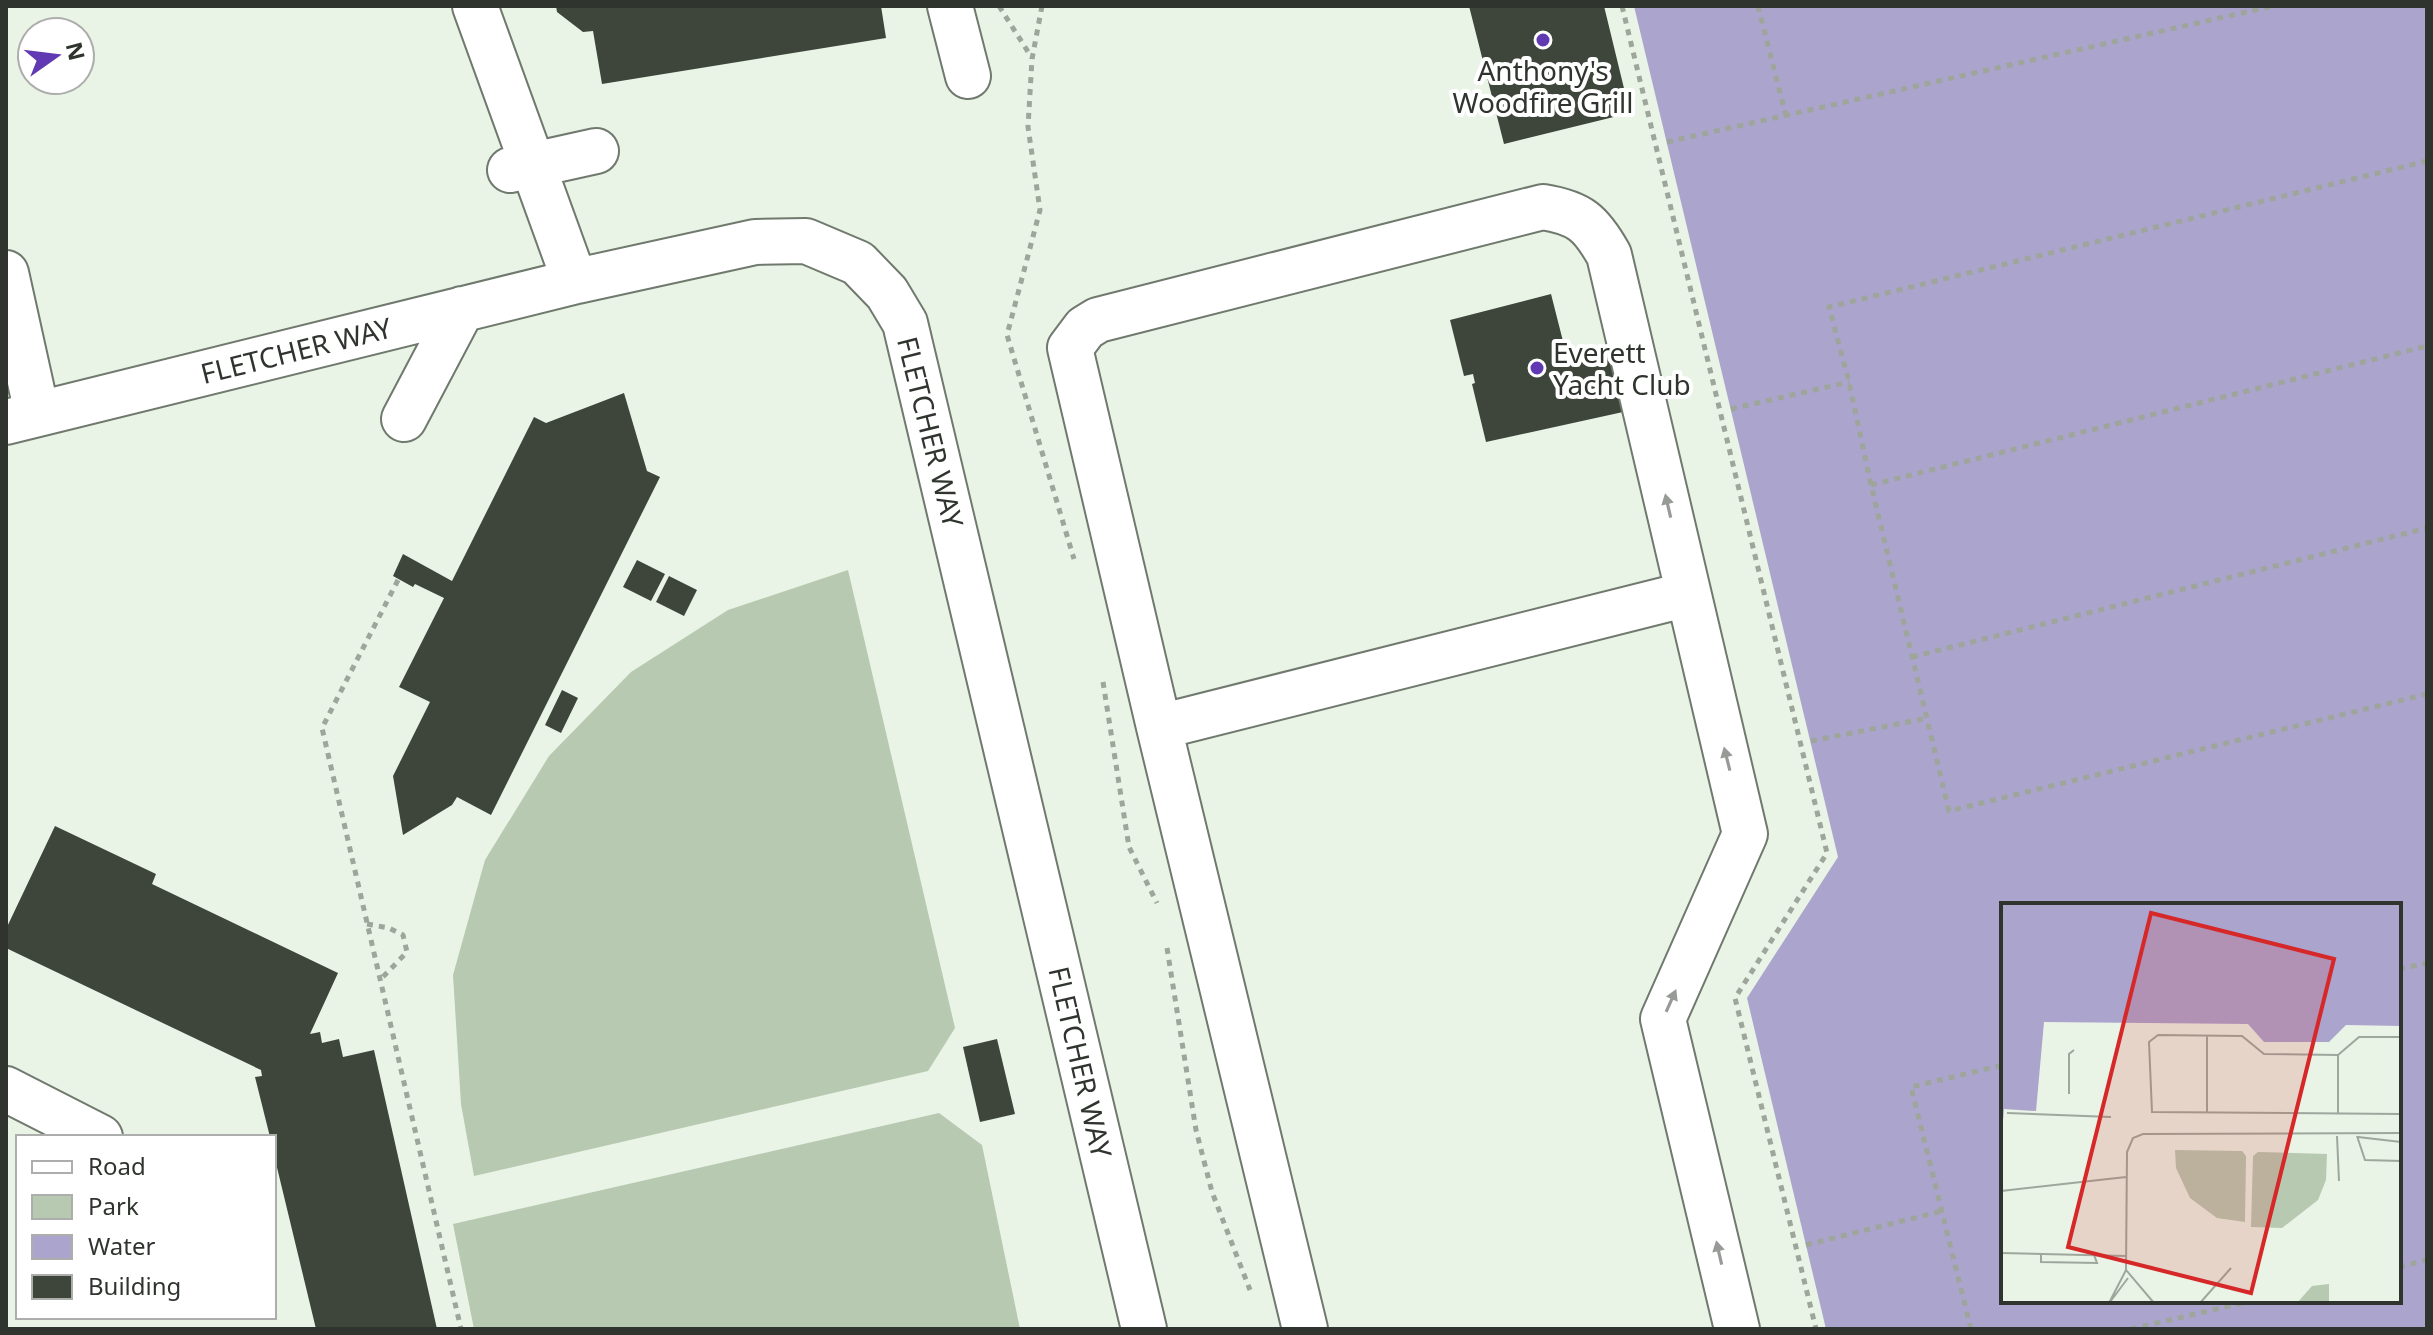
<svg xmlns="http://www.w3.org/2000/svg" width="2433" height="1335" font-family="'Noto Sans',sans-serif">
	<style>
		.green { fill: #b7c9b1 }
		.water { fill: #aba4cd; fill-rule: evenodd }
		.building { fill: #3e463b }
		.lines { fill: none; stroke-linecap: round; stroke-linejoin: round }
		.minor-casing { stroke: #70796d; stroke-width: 48 }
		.path { stroke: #9ea59b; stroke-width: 5; stroke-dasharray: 6 6; stroke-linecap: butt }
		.minor { stroke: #fff; stroke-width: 44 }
		.oneway { fill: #989a97 }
		.poi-dot { fill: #613ab3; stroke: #fff; stroke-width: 3 }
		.labels { text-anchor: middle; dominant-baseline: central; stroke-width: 8; stroke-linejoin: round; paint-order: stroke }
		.poi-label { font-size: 28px; fill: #30342f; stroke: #fff }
		.street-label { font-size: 28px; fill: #30342f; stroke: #fff }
		.inset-road { fill: none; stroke: #9fa79d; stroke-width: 2 }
		.view { fill: #d62828; fill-opacity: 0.15; stroke: #d62828; stroke-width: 4 }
		.inset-edge { fill: none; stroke: #30342f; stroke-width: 4 }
	</style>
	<rect width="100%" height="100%" fill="#e9f3e6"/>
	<!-- green -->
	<path class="green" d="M848,570L955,1028L928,1071L474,1176L461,1104L453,975L485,860L549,756L631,672L728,610Z
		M939,1113L982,1145L1020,1329H474L453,1224Z"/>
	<!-- water -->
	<path class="water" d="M1634,6H2427V1329H1826L1747,998L1838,857ZM2003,905H2399V1301H2003Z"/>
	<!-- building -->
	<path class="building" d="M556,6H881L886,38L602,84L593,31L583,32L557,12Z
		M1469,6H1604L1630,113L1504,144Z
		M1551,294L1566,353L1561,354L1563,362L1608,351L1623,412L1486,442L1472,384L1475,383L1473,374L1464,376L1450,320Z
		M624,393L647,471L660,477L491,815L457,797L452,805L403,835L393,776L430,702L399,687L444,598L415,584L413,587L393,576L403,554L452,581L534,417L546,423Z
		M637,560L665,574L651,601L623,587Z
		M669,576L697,590L684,616L656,602Z
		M562,690L578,698L561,733L545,725Z
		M55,826L156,874L152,884L338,973L310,1034L320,1032L322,1043L339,1039L343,1057L374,1050L437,1329H316L274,1155V1137H270L255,1077L262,1076L261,1070L6,948V929Z
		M997,1039L1015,1114L980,1122L963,1047Z"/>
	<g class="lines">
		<!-- minor casing -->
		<g class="minor-casing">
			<path id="minor" d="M475,6L574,279L577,281
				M950,6L968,76
				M510,170L596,151
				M6,273L37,413
				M404,419L462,309
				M6,422L577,281L755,242L806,241L858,263L887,293L905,323L1144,1329
				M1159,727L1688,594
				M6,1089L100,1137
				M1305,1329L1159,727L1070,348L1085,328L1098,320L1543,207C1580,213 1591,223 1609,255L1745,834L1663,1019L1737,1329"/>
		</g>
		<!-- path -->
		<path class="path" d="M999,6L1032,58
			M1042,6L1032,59L1028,127L1040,210L1007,335L1074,559
			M1622,6L1827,853L1735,998L1816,1329
			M1758,6L1786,116
			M1667,142L2273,6
			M2427,161L1829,307L1849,382L1871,485L1949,811L2427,694
			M1731,409L1849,382
			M1871,485L2427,346
			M398,580L322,728L461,1329
			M1912,657L2427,528
			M1103,682L1129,847L1157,903
			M1811,741L1928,718
			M367,924L389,928L403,935L407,952L380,980
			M1167,948L1196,1130L1212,1192L1250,1290
			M2399,969L2427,963
			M1806,1245L1942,1211
			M2399,1267L2427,1260
			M1971,1329L1911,1087L2003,1065
			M2131,1329L2251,1301"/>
		<!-- minor -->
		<use href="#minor" class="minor"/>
	</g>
	<!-- one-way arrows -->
	<defs><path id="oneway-solid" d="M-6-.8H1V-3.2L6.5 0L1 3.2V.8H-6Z" transform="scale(2)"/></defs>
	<g class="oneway">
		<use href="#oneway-solid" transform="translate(1668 506) rotate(-103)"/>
		<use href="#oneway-solid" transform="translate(1727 759) rotate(-104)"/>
		<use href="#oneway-solid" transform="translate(1671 1001) rotate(-66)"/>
		<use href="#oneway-solid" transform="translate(1719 1253) rotate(-103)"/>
	</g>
	<!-- markers -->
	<g class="poi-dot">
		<circle cx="1543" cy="40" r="8"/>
		<circle cx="1537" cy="368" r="8"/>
	</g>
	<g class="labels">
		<!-- poi labels -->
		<g class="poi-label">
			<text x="1543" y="70">Anthony's<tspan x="1543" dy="32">Woodfire Grill</tspan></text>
			<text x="1553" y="352" text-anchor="start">Everett<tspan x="1553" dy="32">Yacht Club</tspan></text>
		</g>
		<!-- street labels -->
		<g class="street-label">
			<text transform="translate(296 350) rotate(-14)">FLETCHER WAY</text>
			<text transform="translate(931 432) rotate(76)">FLETCHER WAY</text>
			<text transform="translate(1081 1062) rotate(77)">FLETCHER WAY</text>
		</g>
	</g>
	<!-- overview -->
	<g transform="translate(2001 903)">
		<rect width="400" height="400" fill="#e9f3e6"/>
		<path d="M174,247L241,248L245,253L244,319L216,315L189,295L175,265ZM257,249L326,251L325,277L317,297L281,325L250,324L252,253ZM328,381V400H296L311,383Z" fill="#b7c9b1"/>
		<path d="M0,0H400V123L345,122L328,139H263L247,121L43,119L35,208L3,206L0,240Z" fill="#aba4cd"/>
		<path class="inset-road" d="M206,133V210M400,134H358L337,152L263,151L241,133L157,132L148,139L151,209L400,211M68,191V151L73,147M6,210L110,214M337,211V152M336,233L338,278M356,233L364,257L400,258M357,234L400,239M0,288L125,274M0,350L125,353M40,351V359L96,360L93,352M109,399L127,375M108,400L125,367M153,400L125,367L126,249L132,235L142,231L400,230M199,400L230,365"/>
		<path class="view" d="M150,10L333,56L250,390L67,344Z"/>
		<rect width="400" height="400" class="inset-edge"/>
	</g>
	<!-- border -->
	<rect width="2433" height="1335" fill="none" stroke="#30342f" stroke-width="16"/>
	<!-- legend -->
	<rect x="16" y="1135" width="260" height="184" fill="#ffffff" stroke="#acaeac" stroke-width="2"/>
	<rect x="32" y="1161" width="40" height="12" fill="#ffffff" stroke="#acaeac" stroke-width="2"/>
	<text x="88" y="1175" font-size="24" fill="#30342f">Road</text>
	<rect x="32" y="1195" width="40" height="24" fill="#b7c9b1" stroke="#acaeac" stroke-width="2"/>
	<text x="88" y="1215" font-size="24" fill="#30342f">Park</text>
	<rect x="32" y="1235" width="40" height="24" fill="#aba4cd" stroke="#acaeac" stroke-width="2"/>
	<text x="88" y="1255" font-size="24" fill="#30342f">Water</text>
	<rect x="32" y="1275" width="40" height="24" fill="#3e463b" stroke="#acaeac" stroke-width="2"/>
	<text x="88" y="1295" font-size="24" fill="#30342f">Building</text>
	<!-- north arrow -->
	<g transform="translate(56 56) rotate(76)"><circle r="38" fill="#ffffff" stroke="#acaeac" stroke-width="2"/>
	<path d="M0-6L14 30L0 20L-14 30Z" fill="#613ab3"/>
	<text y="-12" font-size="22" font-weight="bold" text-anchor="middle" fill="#30342f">N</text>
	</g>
</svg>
